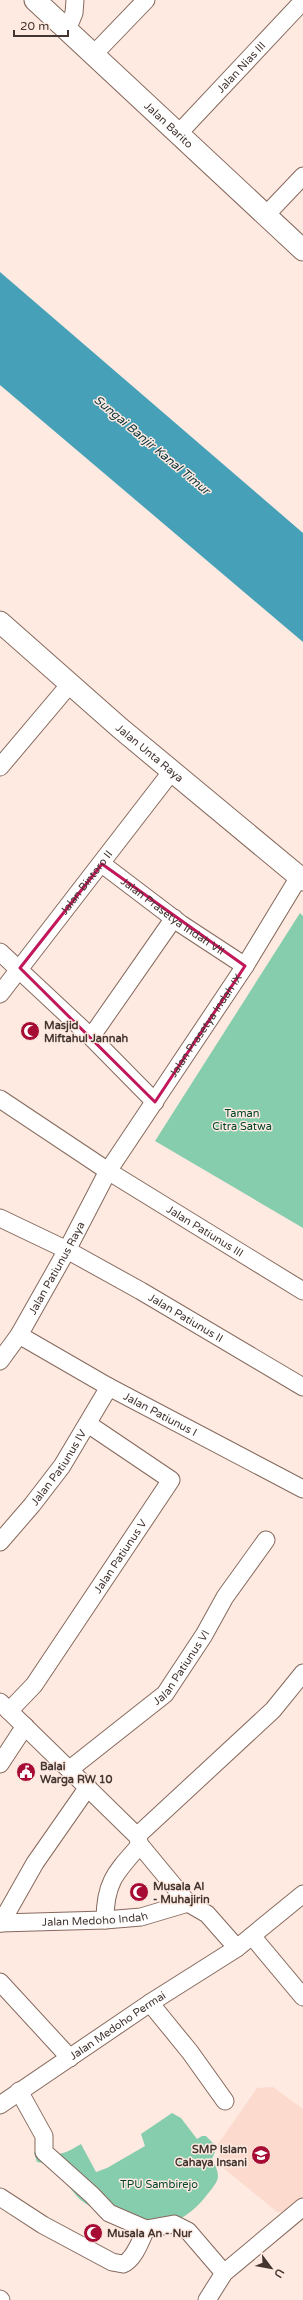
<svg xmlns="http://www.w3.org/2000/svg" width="303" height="2300" font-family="'Varela Round',sans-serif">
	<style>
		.built { fill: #fcdbce }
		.green { fill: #86cdad }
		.water { fill: #46a1b8 }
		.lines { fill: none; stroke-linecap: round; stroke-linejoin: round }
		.minor-casing { stroke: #86695d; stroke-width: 19 }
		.tertiary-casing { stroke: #86695d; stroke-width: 23 }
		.minor { stroke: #fff; stroke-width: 17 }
		.tertiary { stroke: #fff; stroke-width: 21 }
		.marked { fill: none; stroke: #c2185b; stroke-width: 3; stroke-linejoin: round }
		.labels { text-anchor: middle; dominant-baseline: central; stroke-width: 3; stroke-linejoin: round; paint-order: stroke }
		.street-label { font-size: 11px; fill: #433530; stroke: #feeae1 }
		.poi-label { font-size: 11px; font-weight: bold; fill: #433530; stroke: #feeae1; text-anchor: start }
		.park-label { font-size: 11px; fill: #00432d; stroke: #feeae1 }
		.water-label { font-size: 12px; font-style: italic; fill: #09353f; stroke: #feeae1 }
	</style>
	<rect width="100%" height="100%" fill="#feeae1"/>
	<!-- built -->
	<path class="built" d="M273,2087L303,2109V2206L298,2213L277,2212L221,2166L218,2144L257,2088Z"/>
	<!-- green -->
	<path class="green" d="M300,913L303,916V1228L155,1141Z
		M172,2113L181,2118L197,2139L202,2136H206L217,2147L212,2159C222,2178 219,2180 206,2196C195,2211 172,2228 152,2227C132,2226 98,2213 82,2201C67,2188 58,2165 37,2162L34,2153L38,2148C59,2156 61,2156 81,2144L96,2172L107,2168L145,2146L141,2134Z"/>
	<!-- water -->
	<path class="water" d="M0,272L303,533V642L0,385Z"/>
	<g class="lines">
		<!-- minor casing -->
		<g class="minor-casing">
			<g id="minor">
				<path d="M67,30L74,13L75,0"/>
				<path d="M93,55L146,0"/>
				<path id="s1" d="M178,134L303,1"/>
				<path d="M265,216L303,176"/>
				<path d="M0,767L70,684"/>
				<path id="s2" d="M102,864L181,924L245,966"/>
				<path d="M0,952L91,1037L155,1102"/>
				<path id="s3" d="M0,994L172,771"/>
				<path d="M91,1037L174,918"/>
				<path id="s4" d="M0,1099L108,1171L303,1291"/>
				<path id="s5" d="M0,1218L67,1250L141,1291L303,1387"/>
				<path id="s6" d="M19,1335L109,1387L303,1489"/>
				<path id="s7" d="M0,1361L19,1335L67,1250L108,1171L245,966L299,877"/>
				<path id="s8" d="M0,1542L32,1505L62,1466L109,1387"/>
				<path d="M0,1702L137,1836L140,1845L188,1903L207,1914L237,1948"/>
				<path id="s9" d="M9,1711L34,1685L171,1480L88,1424"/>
				<path d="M0,1764L25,1726"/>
				<path id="s10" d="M70,1769L165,1694L204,1635L225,1597L266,1540"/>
				<path d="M137,1836L273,1710L303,1673"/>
				<path d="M105,1920C105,1882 116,1872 140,1845"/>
				<path id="s11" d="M0,1923L105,1920L141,1917L188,1903"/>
				<path d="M1,1923L35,1863L88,1787"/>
				<path d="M252,1936L303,1997"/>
				<path d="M0,1982L70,2058"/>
				<path d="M150,2003L190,2052L225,2101"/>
				<path d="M19,2091L44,2136V2152L92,2195L109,2213L146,2229L174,2224L188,2231L224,2273"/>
				<path id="s12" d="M0,2105L150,2003L237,1948L303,1894"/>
				<path d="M0,2197L43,2225L112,2262L123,2264C134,2260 141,2240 146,2229"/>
				<path d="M0,2299L1,2300"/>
				<path d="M207,2300L224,2273L303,2207"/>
			</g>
		</g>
		<!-- tertiary casing -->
		<g class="tertiary-casing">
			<g id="tertiary">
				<path id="s13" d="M35,0L303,250"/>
				<path id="s14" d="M0,622L120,728L303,880"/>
			</g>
		</g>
		<!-- minor -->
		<use href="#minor" class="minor"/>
		<!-- tertiary -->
		<use href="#tertiary" class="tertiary"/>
	</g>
	<!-- marked area -->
	<path class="marked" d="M102,864L245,966L155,1102L20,968Z"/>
	<!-- icons -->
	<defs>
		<g id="mosque-disc" transform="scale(1)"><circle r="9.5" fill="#a60c34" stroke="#feeae1"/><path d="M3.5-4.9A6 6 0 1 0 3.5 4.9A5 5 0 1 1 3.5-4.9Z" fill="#fff"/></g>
		<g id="civic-disc" transform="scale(1)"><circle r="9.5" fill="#a60c34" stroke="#feeae1"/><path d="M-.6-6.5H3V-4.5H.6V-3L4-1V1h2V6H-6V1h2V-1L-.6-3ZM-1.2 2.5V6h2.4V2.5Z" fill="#fff"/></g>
		<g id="school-disc" transform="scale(1)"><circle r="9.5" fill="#a60c34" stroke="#feeae1"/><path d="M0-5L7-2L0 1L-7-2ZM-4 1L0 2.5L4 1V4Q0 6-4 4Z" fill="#fff"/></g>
	</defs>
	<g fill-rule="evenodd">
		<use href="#mosque-disc" x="30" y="1031"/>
		<use href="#civic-disc" x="26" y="1772"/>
		<use href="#mosque-disc" x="139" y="1892"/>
		<use href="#school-disc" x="261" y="2155"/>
		<use href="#mosque-disc" x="93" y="2233"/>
	</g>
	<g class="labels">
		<!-- street labels -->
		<g class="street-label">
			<text stroke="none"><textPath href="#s1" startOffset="92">Jalan Nias III</textPath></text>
			<text stroke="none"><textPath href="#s13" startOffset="183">Jalan Barito</textPath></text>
			<text stroke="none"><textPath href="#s14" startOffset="199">Jalan Unta Raya</textPath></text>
			<text stroke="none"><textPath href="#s3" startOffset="141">Jalan Bintoro II</textPath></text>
			<text stroke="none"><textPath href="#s2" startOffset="88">Jalan Prasetya Indah VII</textPath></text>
			<text stroke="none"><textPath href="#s7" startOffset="394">Jalan Prasetya Indah IX</textPath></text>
			<text stroke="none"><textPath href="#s4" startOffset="244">Jalan Patiunus III</textPath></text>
			<text stroke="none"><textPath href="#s7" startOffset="109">Jalan Patiunus Raya</textPath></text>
			<text stroke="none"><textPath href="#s5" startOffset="211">Jalan Patiunus II</textPath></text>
			<text stroke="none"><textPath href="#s6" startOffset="162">Jalan Patiunus I</textPath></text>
			<text stroke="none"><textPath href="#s8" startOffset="95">Jalan Patiunus IV</textPath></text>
			<text stroke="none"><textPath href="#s9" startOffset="191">Jalan Patiunus V</textPath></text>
			<text stroke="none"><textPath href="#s10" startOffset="152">Jalan Patiunus VI</textPath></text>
			<text stroke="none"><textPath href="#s11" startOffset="95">Jalan Medoho Indah</textPath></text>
			<text stroke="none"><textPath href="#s12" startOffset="142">Jalan Medoho Permai</textPath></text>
		</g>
		<!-- poi labels -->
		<g class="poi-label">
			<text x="44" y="1025">Masjid<tspan x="44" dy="13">Miftahul Jannah</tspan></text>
			<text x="40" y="1766">Balai<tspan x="40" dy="13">Warga RW 10</tspan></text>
			<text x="153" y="1886">Musala Al<tspan x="153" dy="13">- Muhajirin</tspan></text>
			<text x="247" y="2149" text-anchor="end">SMP Islam<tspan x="247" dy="13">Cahaya Insani</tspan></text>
			<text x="107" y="2233">Musala An - Nur</text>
		</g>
		<!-- park labels -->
		<g class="park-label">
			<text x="242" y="1113">Taman<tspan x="242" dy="13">Citra Satwa</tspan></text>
			<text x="159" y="2184">TPU Sambirejo</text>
		</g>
		<!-- water labels -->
		<g class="water-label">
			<text transform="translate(152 445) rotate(40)">Sungai Banjir Kanal Timur</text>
		</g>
	</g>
	<!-- north arrow -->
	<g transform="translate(271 2268) rotate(122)" stroke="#feeae1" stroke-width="3" paint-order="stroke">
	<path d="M0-3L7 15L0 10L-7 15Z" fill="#433530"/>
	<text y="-6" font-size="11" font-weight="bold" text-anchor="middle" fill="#433530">U</text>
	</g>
	<!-- scale -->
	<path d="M14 30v6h54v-6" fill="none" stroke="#433530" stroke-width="2"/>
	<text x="20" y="30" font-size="12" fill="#433530" stroke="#feeae1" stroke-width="3" paint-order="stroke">20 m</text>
</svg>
